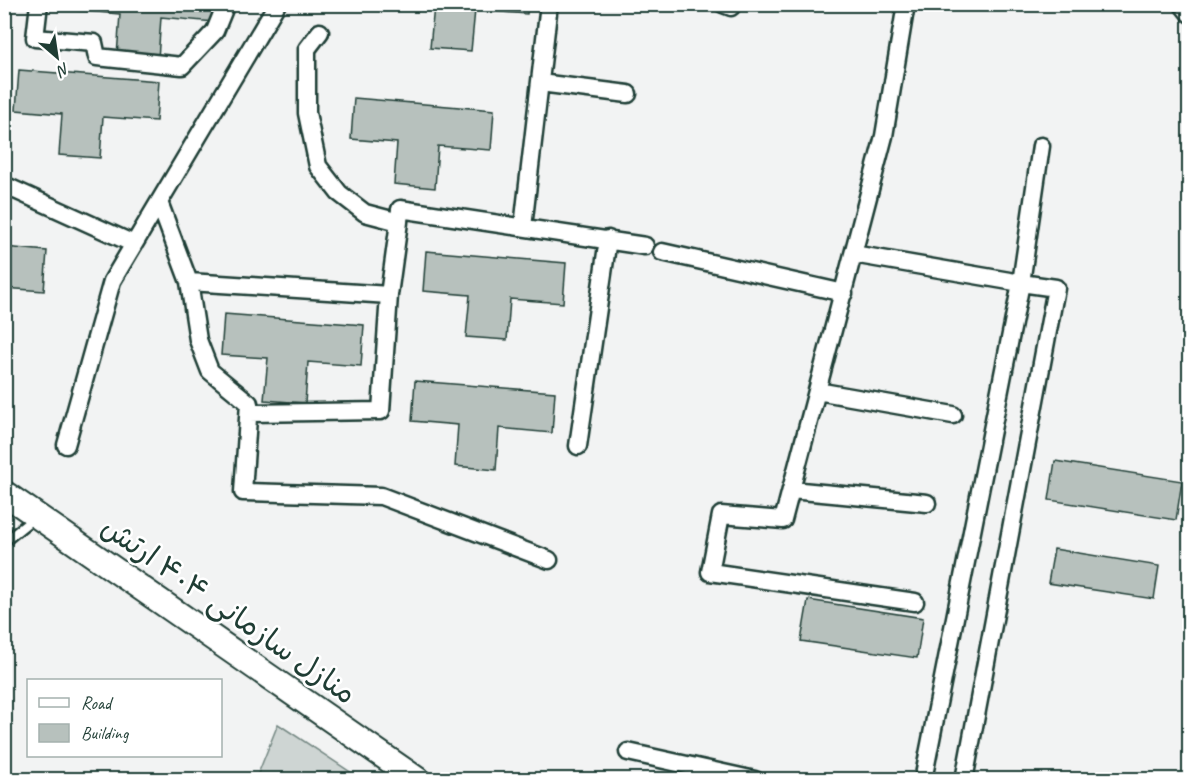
<svg xmlns="http://www.w3.org/2000/svg" width="1194" height="784" font-family="Caveat,'Playpen Sans Arabic',sans-serif">
	<style>
		.green { fill: #ced5d3; stroke: #768984; stroke-width: 1.5 }
		.building { fill: #b7c1bd; stroke: #1f3d34; stroke-width: 1.5 }
		.lines { fill: none; stroke-linecap: round; stroke-linejoin: round }
		.lane-casing { stroke: #1f3d34; stroke-width: 13 }
		.street-casing { stroke: #1f3d34; stroke-width: 21 }
		.secondary-casing { stroke: #1f3d34; stroke-width: 28 }
		.lane { stroke: #fff; stroke-width: 8 }
		.street { stroke: #fff; stroke-width: 16 }
		.secondary { stroke: #fff; stroke-width: 24 }
		.labels { text-anchor: middle; dominant-baseline: central; stroke-width: 5; stroke-linejoin: round; paint-order: stroke }
		.street-label { font-size: 30px; fill: #1f3d34; stroke: #fff }
	</style>
	<rect width="100%" height="100%" fill="#f2f3f3"/>
	<filter id="ink" filterUnits="userSpaceOnUse"><feTurbulence type="fractalNoise" baseFrequency=".0167" numOctaves="2"/><feDisplacementMap in="SourceGraphic" scale="12" xChannelSelector="R" yChannelSelector="G"/><feConvolveMatrix kernelMatrix="1 2 1 2 8 2 1 2 1" color-interpolation-filters="sRGB"/></filter>
	<g filter="url(#ink)">
		<!-- green -->
		<path class="green" d="M278,724L361,779H256Z"/>
		<!-- building -->
		<path class="building" d="M74,4H215L214,22L161,17L158,59L117,56L120,14L74,10Z
			M415,4H528L527,14L475,10L471,51L430,48L434,6Z
			M19,70L159,81L156,121L103,117L100,158L59,155L62,114L16,110Z
			M354,98L494,110L491,150L438,146L435,188L394,184L397,143L351,139Z
			M4,247L47,251L44,291L4,288Z
			M426,251L566,263L563,303L510,299L507,340L466,337L470,295L423,291Z
			M224,314L364,325L361,366L308,362L305,403L264,400L268,358L221,355Z
			M415,381L555,392L552,433L499,428L496,470L455,466L458,425L412,421Z
			M1055,461L1182,481L1176,520L1049,500Z
			M1054,549L1159,566L1154,599L1048,583Z
			M808,600L923,618L917,658L801,641Z"/>
		<g class="lines">
			<!-- lane casing -->
			<g class="lane-casing">
				<path id="lane" d="M4,542L35,517"/>
			</g>
			<!-- street casing -->
			<g class="street-casing">
				<path id="street" d="M39,4L35,38L94,43L97,57L182,66L215,31L226,4
					M723,4L731,7
					M1182,4L1190,14
					M540,83L628,94
					M4,185L134,244
					M159,202L189,282L198,340L210,371L249,403L243,492L381,496L549,560
					M399,222L400,209L645,246
					M523,227L549,4
					M662,252L844,293
					M853,254L884,136L906,4
					M189,282L389,295
					M817,391L953,415
					M249,413L381,411L389,295L399,222L365,213L339,193L318,166L307,113V49L320,32
					M66,445L112,281L277,4
					M578,446L608,239
					M791,490L927,503
					M915,602L710,572L721,515L783,520L853,254L1021,283L1041,146
					M628,752L755,780
					M923,780L1021,283L1056,288L964,780"/>
			</g>
			<!-- secondary casing -->
			<g class="secondary-casing">
				<path id="secondary" d="M4,493L418,780"/>
			</g>
			<!-- lane -->
			<use href="#lane" class="lane"/>
			<!-- street -->
			<use href="#street" class="street"/>
			<!-- secondary -->
			<use href="#secondary" class="secondary"/>
		</g>
	</g>
	<g class="labels">
		<!-- street labels -->
		<g class="street-label">
			<text transform="translate(229 610) rotate(35)">منازل سازمانی ۴۰۴ ارتش</text>
		</g>
	</g>
	<!-- margin -->
	<rect width="1194" height="784" fill="none" stroke="#fff" stroke-width="24"/>
	<rect x="12" y="12" width="1170" height="760" fill="none" stroke="#1f3d34" stroke-width="2" filter="url(#ink)"/>
	<!-- legend -->
	<rect x="27" y="679" width="195" height="78" fill="#ffffff" stroke="#a5b1ae" stroke-width="1.5"/>
	<rect x="39" y="698" width="30" height="9" fill="#ffffff" stroke="#a5b1ae" stroke-width="1.5"/>
	<text x="81" y="709" font-size="18" fill="#1f3d34">Road</text>
	<rect x="39" y="724" width="30" height="18" fill="#b7c1bd" stroke="#a5b1ae" stroke-width="1.5"/>
	<text x="81" y="739" font-size="18" fill="#1f3d34">Building</text>
	<!-- north arrow -->
	<g transform="translate(57 57) rotate(151)" stroke="#ffffff" stroke-width="4.5" paint-order="stroke">
	<path d="M0-4.5L10 22L0 15L-10 22Z" fill="#1f3d34"/>
	<text y="-9" font-size="16" font-weight="bold" text-anchor="middle" fill="#1f3d34">N</text>
	</g>
</svg>
